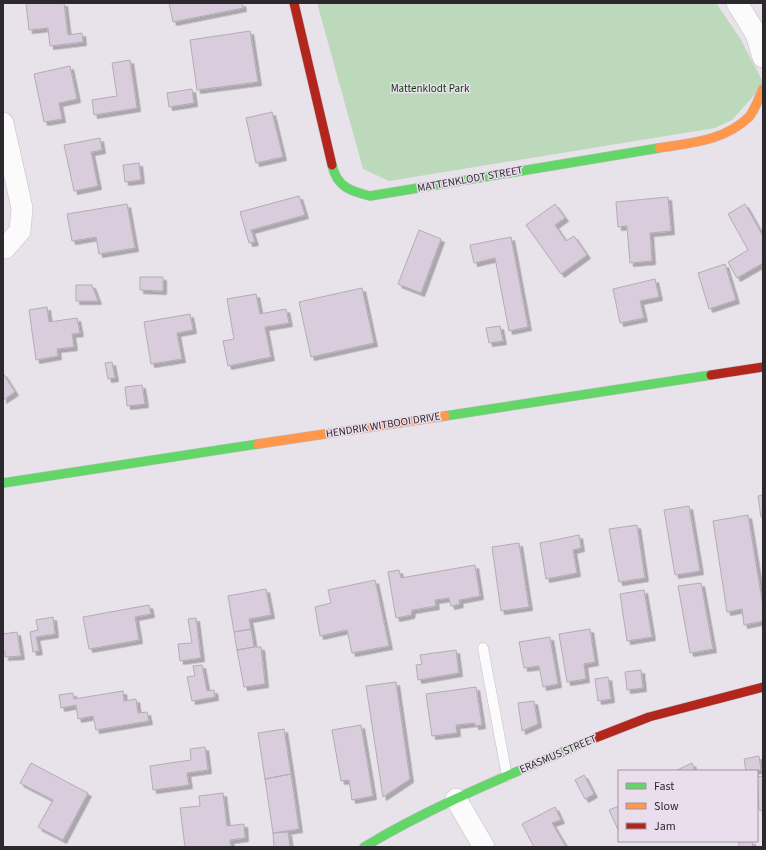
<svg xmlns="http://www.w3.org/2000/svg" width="766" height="850" font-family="'Source Sans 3',sans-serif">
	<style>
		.green { fill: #bdd9bb }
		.building { fill: #d9cddd; stroke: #b2adb3; filter: url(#shadow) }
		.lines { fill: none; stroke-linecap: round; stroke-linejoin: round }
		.lane-casing { stroke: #c2bec4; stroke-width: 11 }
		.street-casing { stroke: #c2bec4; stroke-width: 22 }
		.fast-casing { stroke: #c2bec4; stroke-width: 10 }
		.slow-casing { stroke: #c2bec4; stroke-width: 10 }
		.jam-casing { stroke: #c2bec4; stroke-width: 10 }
		.lane { stroke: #fcfbfc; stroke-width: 10 }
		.street { stroke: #fcfbfc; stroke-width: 21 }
		.fast { stroke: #63d668; stroke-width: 9 }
		.slow { stroke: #ff974d; stroke-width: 9 }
		.jam { stroke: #b3261e; stroke-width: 9 }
		.labels { text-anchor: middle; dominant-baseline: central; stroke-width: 3; stroke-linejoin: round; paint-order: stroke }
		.park-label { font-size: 11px; fill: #033f03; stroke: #eadeed }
		.street-label { font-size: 11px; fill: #2c282d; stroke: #eadeed }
	</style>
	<defs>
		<filter id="shadow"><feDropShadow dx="3.5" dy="3.5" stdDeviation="0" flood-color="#0004"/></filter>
	</defs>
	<rect width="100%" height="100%" fill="#e8e2ea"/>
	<!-- green -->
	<path class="green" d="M317,3H716L740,38L763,82V85L732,120L715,128L389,181L363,169Z"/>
	<!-- building -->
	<path class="building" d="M26,3H64L68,35L82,33L83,42L50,46L48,28L29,30Z
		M169,3H242L243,8L173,22Z
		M250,31L258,82L197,90L190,40Z
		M130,60L137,108L94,115L92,100L117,96L112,63Z
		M70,66L77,99L59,103L62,119L44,122L34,74Z
		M192,89L194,103L169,107L167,93Z
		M272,112L283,157L256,163L246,118Z
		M100,138L102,150L91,152L98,186L74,191L64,145Z
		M139,163L141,180L125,182L123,165Z
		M299,196L305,215L251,230L255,242L249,243L240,212Z
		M668,197L671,231L650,233L652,261L630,263L627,226L618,227L616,202Z
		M127,204L135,248L99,254L96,237L72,241L67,214Z
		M555,204L565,218L555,225L566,241L574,236L587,255L561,274L526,225Z
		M745,204L763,236V263L737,278L728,262L748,250L728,214Z
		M419,230L441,239L421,293L398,284Z
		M511,237L528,327L509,331L495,258L474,263L470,245Z
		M725,264L736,300L709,309L698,273Z
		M140,277H163V291L140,290Z
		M655,279L659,297L640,301L644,318L620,323L613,289Z
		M76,285H92L98,301H76Z
		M362,288L374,343L311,357L299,302Z
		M256,294L260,314L286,309L289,323L265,327L271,357L228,366L223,341L234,339L227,299Z
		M47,307L49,322L77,318L80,333L72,334L74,347L57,349L58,356L36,360L29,310Z
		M190,314L193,330L177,333L182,359L151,364L144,322Z
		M500,326L503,341L489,343L486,328Z
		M112,362L115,378L108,379L105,363Z
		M3,373L15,392L3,400Z
		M142,385L145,404L127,406L125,387Z
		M763,495V517H761L758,496Z
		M689,506L700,571L675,575L664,510Z
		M748,515L763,606V621L744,625L742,609L727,612L713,521Z
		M637,525L645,578L619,582L609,529Z
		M579,535L581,548L573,550L577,573L546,579L540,543Z
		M519,543L529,607L501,611L492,547Z
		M475,565L480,596L459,600L460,604L451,606L449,598L435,600L436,606L412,610L411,615L396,618L388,572L399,570L401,578Z
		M375,580L389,646L352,653L347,630L320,636L315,607L331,603L328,590Z
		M701,583L713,649L690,653L678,586Z
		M266,589L271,615L249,619L251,629L234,632L228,596Z
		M644,590L652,637L627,641L620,594Z
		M149,605L151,614L135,617L139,640L89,649L83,617Z
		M53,617L55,634L36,637L39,651L33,652L30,632L38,630L36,620Z
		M196,618L201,658L180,661L178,644L192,643L188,619Z
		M251,629L254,647L237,650L234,632Z
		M590,629L595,662L584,664L586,679L567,682L559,634Z
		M17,632L21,656L5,657V651H3V634Z
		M550,637L558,684L543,687L539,666L524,668L519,642Z
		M254,647H261L265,684L244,687L237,650Z
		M456,650L459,673L418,680L416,665L422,664L420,655Z
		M202,665L207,691L214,690L215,697L192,701L187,677L195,676L193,666Z
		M641,670L643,688L627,690L625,672Z
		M608,677L611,699L598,701L595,679Z
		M396,682L410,779L383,797L366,686Z
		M476,687L482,725L475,726V723L456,725L457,733L432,736L426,694Z
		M123,691L124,701L136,699L138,713L147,712L149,721L96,730L93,716L78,719L76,705L61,708L59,695L73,693L74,699Z
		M534,701L538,724L522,731L518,703Z
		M361,725L373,796L352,800L349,780L341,781L332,730Z
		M284,729L291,774L265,779L258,733Z
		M205,747L208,770L187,773L189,785L153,790L150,766L191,760L190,749Z
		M759,756L761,770L746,771L744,759Z
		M31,763L88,793L63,840L38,827L53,800L20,783Z
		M692,763L695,771H675Z
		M291,774L299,829L273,833L265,779Z
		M584,775L594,794L585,799L575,780Z
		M763,776V810H759L757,777Z
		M223,793L227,826L244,824L245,838L230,840L231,847H185L180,808L200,806L199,796Z
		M619,806V832L609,810Z
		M555,807L561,820L552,823L566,847H534L522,824Z
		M288,832L290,847H274L273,833Z
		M739,841H752L753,847H739Z"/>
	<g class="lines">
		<!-- lane casing -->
		<g class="lane-casing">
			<path id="lane" d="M483,648L507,776"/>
		</g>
		<!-- street casing -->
		<g class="street-casing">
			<path id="street" d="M737,3L756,34L763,57
				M3,123L22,208L20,231L5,248H3
				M456,799L484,847"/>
		</g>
		<!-- fast casing -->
		<g class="fast-casing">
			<path id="fast" d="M332,165C337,187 350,191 370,196L659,148
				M445,416L711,375
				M3,483L258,444
				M364,847C437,803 517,772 595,738"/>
		</g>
		<!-- slow casing -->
		<g class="slow-casing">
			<path id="slow" d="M659,148C691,143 724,141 749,117C755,110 759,97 763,89
				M258,444L445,416"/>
		</g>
		<!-- jam casing -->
		<g class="jam-casing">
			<path id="jam" d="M294,3L332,165
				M711,375L763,367
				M595,738L649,717L763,687"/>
		</g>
		<!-- lane -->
		<use href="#lane" class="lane"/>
		<!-- street -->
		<use href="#street" class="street"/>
		<!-- fast -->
		<use href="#fast" class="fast"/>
		<!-- slow -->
		<use href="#slow" class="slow"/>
		<!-- jam -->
		<use href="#jam" class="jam"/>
	</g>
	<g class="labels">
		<!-- park labels -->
		<g class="park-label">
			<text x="430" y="88">Mattenklodt Park</text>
		</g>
		<!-- street labels -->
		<g class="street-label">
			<text transform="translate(470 179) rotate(-10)">MATTENKLODT STREET</text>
			<text transform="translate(383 425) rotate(-9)">HENDRIK WITBOOI DRIVE</text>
			<text transform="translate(558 754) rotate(-23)">ERASMUS STREET</text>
		</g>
	</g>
	<!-- border -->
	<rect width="766" height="850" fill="none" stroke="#2c282d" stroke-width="8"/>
	<!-- legend -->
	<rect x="618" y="770" width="140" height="72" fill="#eadeed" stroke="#9e95a0"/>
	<rect x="626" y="783" width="20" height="6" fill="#63d668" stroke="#9e95a0"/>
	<text x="654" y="790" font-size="12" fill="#2c282d">Fast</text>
	<rect x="626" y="803" width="20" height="6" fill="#ff974d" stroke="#9e95a0"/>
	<text x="654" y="810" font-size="12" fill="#2c282d">Slow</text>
	<rect x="626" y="823" width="20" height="6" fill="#b3261e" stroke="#9e95a0"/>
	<text x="654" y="830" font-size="12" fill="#2c282d">Jam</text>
</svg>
